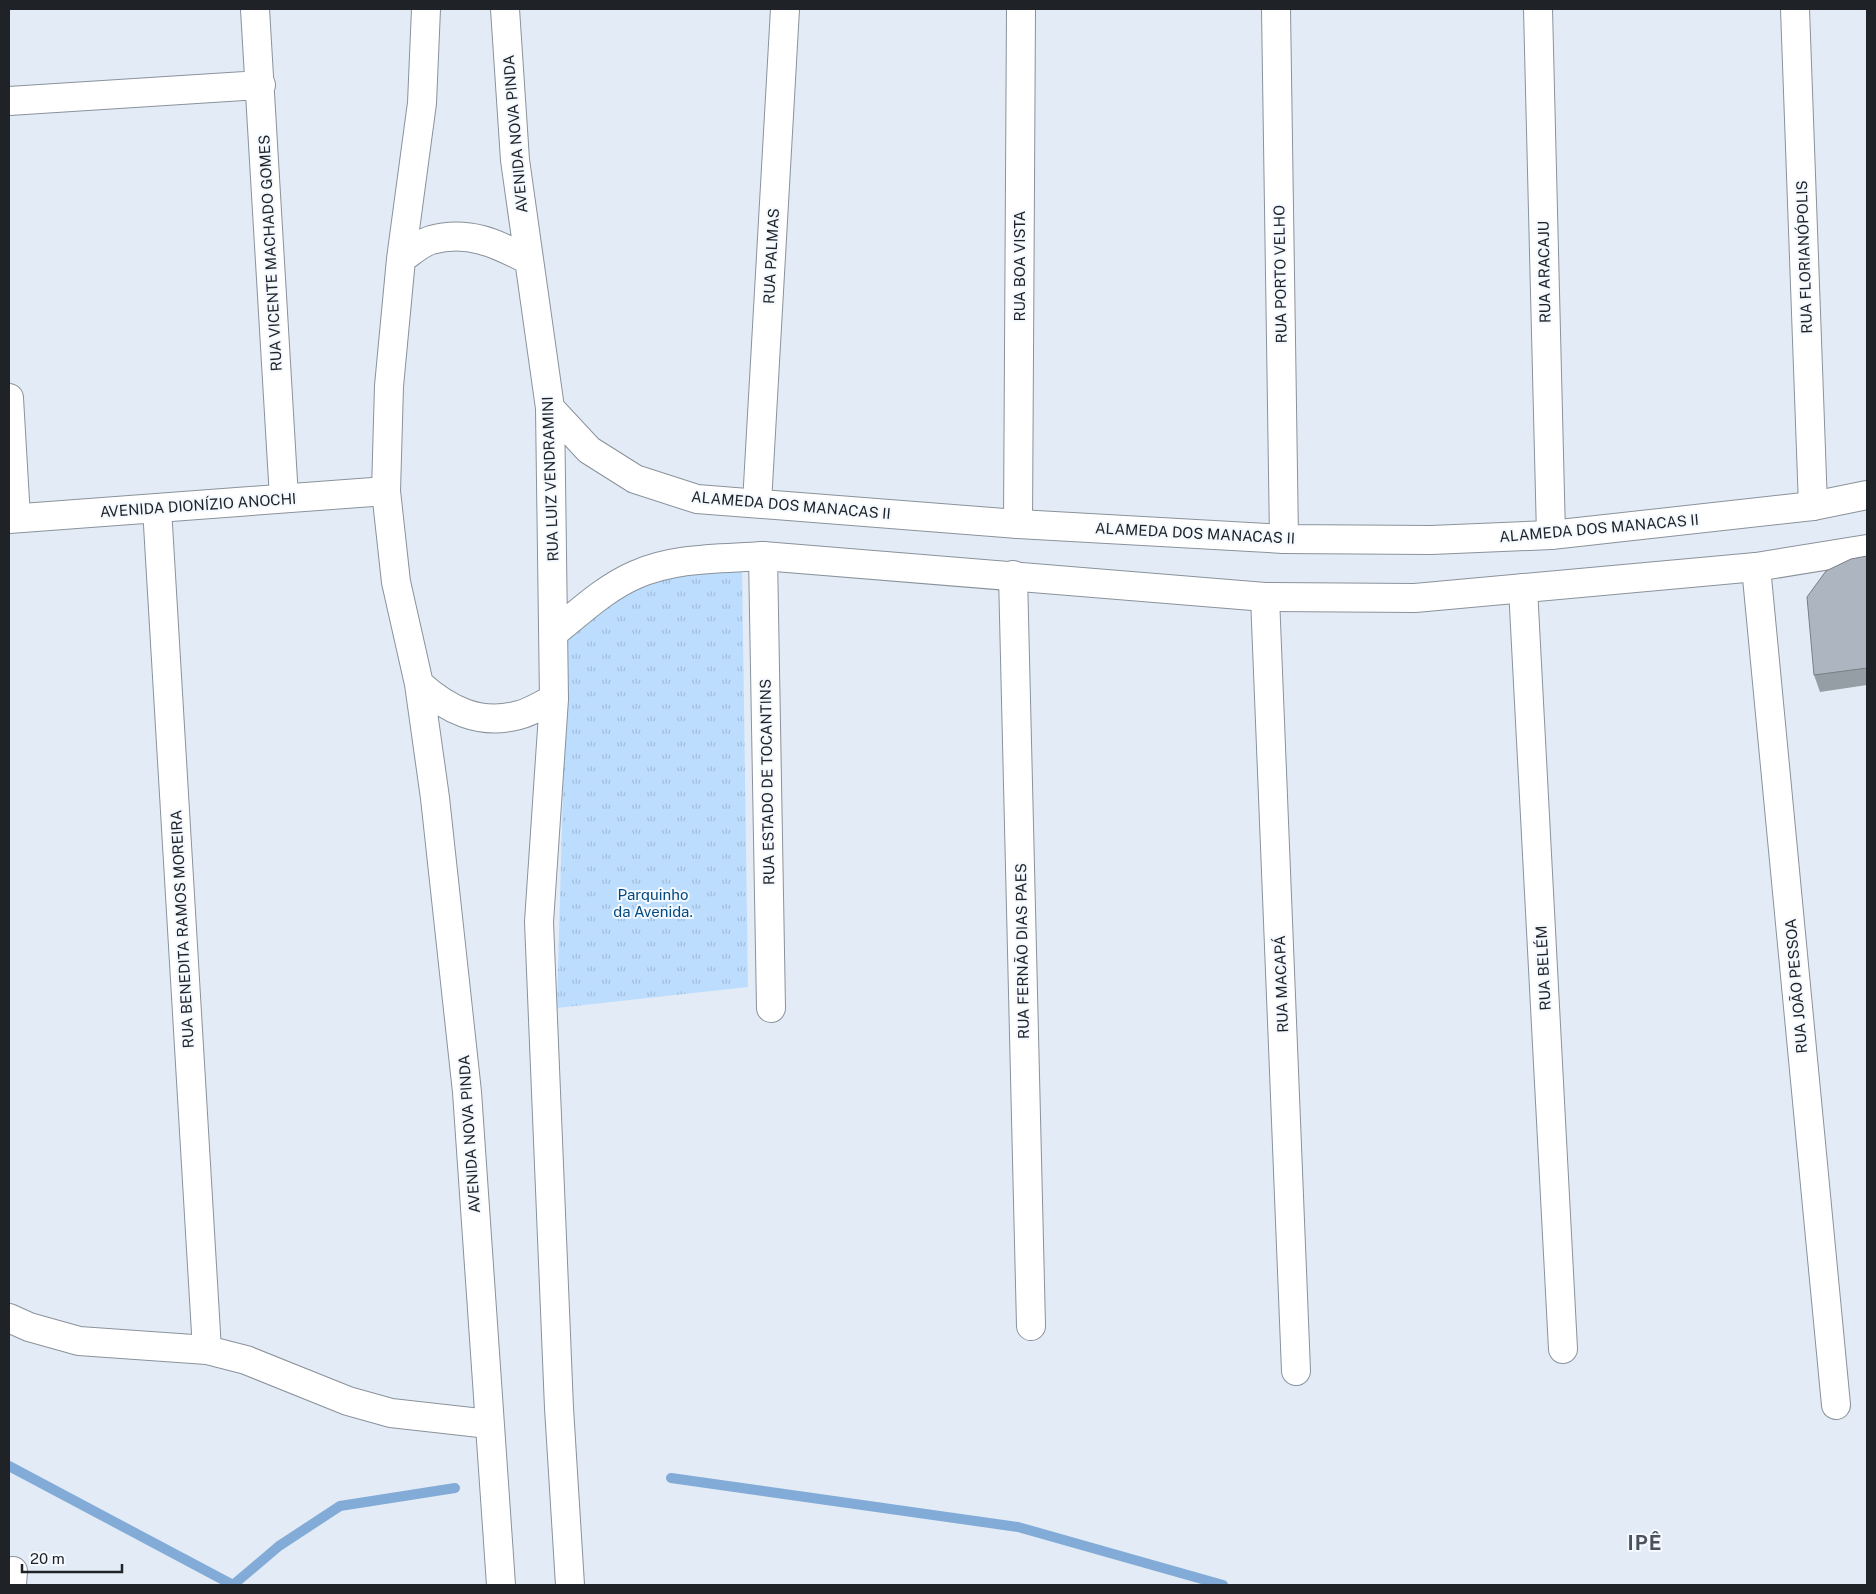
<svg xmlns="http://www.w3.org/2000/svg" width="1876" height="1594" font-family="'Public Sans',sans-serif">
	<style>
		.park { fill: url(#park-tufts) }
		.lines { fill: none; stroke-linecap: round; stroke-linejoin: round }
		.stream { stroke: #82acd7; stroke-width: 10 }
		.minor-casing { stroke: #8a929b; stroke-width: 30 }
		.tertiary-casing { stroke: #8a929b; stroke-width: 30 }
		.minor { stroke: #fff; stroke-width: 28 }
		.tertiary { stroke: #fff; stroke-width: 28 }
		.wall { fill: #959da5 }
		.building { fill: #adb6c0; stroke: #797f86 }
		.labels { text-anchor: middle; dominant-baseline: central; stroke-width: 4; stroke-linejoin: round; paint-order: stroke }
		.street-label { font-size: 15px; fill: #1f2226; stroke: #f3f9ff }
		.park-label { font-size: 15px; fill: #06497e; stroke: #f3f9ff }
		.district-label { font-size: 20px; font-weight: bold; letter-spacing: 1px; fill: #4b525b; stroke: #f3f9ff }
	</style>
	<defs>
		<pattern id="park-tufts" width="24" height="20" patternUnits="userSpaceOnUse" patternTransform="scale(1.25)"><rect width="24" height="20" fill="#bdddfe"/><path d="M3 7l-1-3M5 7V3M7 7l1-3M15 17l-1-3M17 17v-4M19 17l1-3" fill="none" stroke="#a2bdda"/></pattern>
	</defs>
	<rect width="100%" height="100%" fill="#e3ecf6"/>
	<!-- park -->
	<path class="park" d="M742,566L748,987L557,1008L567,639L645,579Z"/>
	<g class="lines">
		<!-- stream -->
		<path class="stream" d="M9,1466L233,1585L279,1546L340,1506L455,1488
			M671,1478L1018,1527L1223,1585"/>
		<!-- minor casing -->
		<g class="minor-casing">
			<path id="minor" d="M255,9L284,498
				M1276,9L1284,539
				M1538,9L1551,535
				M1795,9L1813,506
				M9,101L261,85
				M9,398L16,518
				M757,503L785,9
				M157,508L207,1350
				M9,519L386,491
				M1018,524L1021,9
				M763,556L771,1008
				M1756,567L1836,1405
				M1013,575L1031,1326
				M1523,588L1563,1349
				M1265,597L1296,1371
				M9,1318L29,1327L79,1341L207,1350L246,1360L348,1401L391,1413L489,1424
				M12,1585L13,1571"/>
		</g>
		<!-- tertiary casing -->
		<g class="tertiary-casing">
			<path id="tertiary" d="M426,9L422,103L401,259L389,386L386,491L396,582L419,684L435,798L467,1092L501,1585
				M505,9L515,160L550,408L554,699L539,922L559,1408L570,1585
				M401,259C410,253 421,243 431,240C468,230 496,243 528,260
				M550,408L589,450L635,479L697,499L1018,524L1284,539L1431,540L1551,535L1813,506L1867,495
				M555,632C580,612 605,588 635,575C675,557 721,559 763,556L1265,597L1415,598L1756,567L1867,549
				M419,684C448,710 480,726 519,715C531,712 543,704 554,699"/>
		</g>
		<!-- minor -->
		<use href="#minor" class="minor"/>
		<!-- tertiary -->
		<use href="#tertiary" class="tertiary"/>
	</g>
	<!-- wall -->
	<path class="wall" d="M1867,556V685L1820,692L1814,675Z"/>
	<!-- building -->
	<path class="building" d="M1867,556V668L1814,675L1807,597L1826,571L1851,559Z"/>
	<g class="labels">
		<!-- street labels -->
		<g class="street-label">
			<text transform="translate(515 134) rotate(-95)">AVENIDA NOVA PINDA</text>
			<text transform="translate(270 253) rotate(-93)">RUA VICENTE MACHADO GOMES</text>
			<text transform="translate(771 256) rotate(-87)">RUA PALMAS</text>
			<text transform="translate(1804 257) rotate(-92)">RUA FLORIANÓPOLIS</text>
			<text transform="translate(1019 266) rotate(-90)">RUA BOA VISTA</text>
			<text transform="translate(1544 272) rotate(-91)">RUA ARACAJU</text>
			<text transform="translate(1280 274) rotate(-91)">RUA PORTO VELHO</text>
			<text transform="translate(550 479) rotate(-92)">RUA LUIZ VENDRAMINI</text>
			<text transform="translate(198 505) rotate(-4)">AVENIDA DIONÍZIO ANOCHI</text>
			<text transform="translate(791 505) rotate(5)">ALAMEDA DOS MANACAS II</text>
			<text transform="translate(1599 528) rotate(-5)">ALAMEDA DOS MANACAS II</text>
			<text transform="translate(1195 533) rotate(3)">ALAMEDA DOS MANACAS II</text>
			<text transform="translate(767 782) rotate(-91)">RUA ESTADO DE TOCANTINS</text>
			<text transform="translate(182 929) rotate(-93)">RUA BENEDITA RAMOS MOREIRA</text>
			<text transform="translate(1022 951) rotate(-91)">RUA FERNÃO DIAS PAES</text>
			<text transform="translate(1543 968) rotate(-93)">RUA BELÉM</text>
			<text transform="translate(1281 984) rotate(-92)">RUA MACAPÁ</text>
			<text transform="translate(1796 986) rotate(-95)">RUA JOÃO PESSOA</text>
			<text transform="translate(469 1134) rotate(-94)">AVENIDA NOVA PINDA</text>
		</g>
		<!-- park labels -->
		<g class="park-label">
			<text x="653" y="894">Parquinho<tspan x="653" dy="17">da Avenida.</tspan></text>
		</g>
		<!-- district labels -->
		<g class="district-label">
			<text x="1645" y="1543">IPÊ</text>
		</g>
	</g>
	<!-- border -->
	<rect width="1876" height="1594" fill="none" stroke="#1f2226" stroke-width="20"/>
	<!-- scale -->
	<path d="M22 1564v8h100v-8" fill="none" stroke="#1f2226" stroke-width="2.5"/>
	<text x="30" y="1564" font-size="15" fill="#1f2226" stroke="#f3f9ff" stroke-width="4" paint-order="stroke">20 m</text>
</svg>
